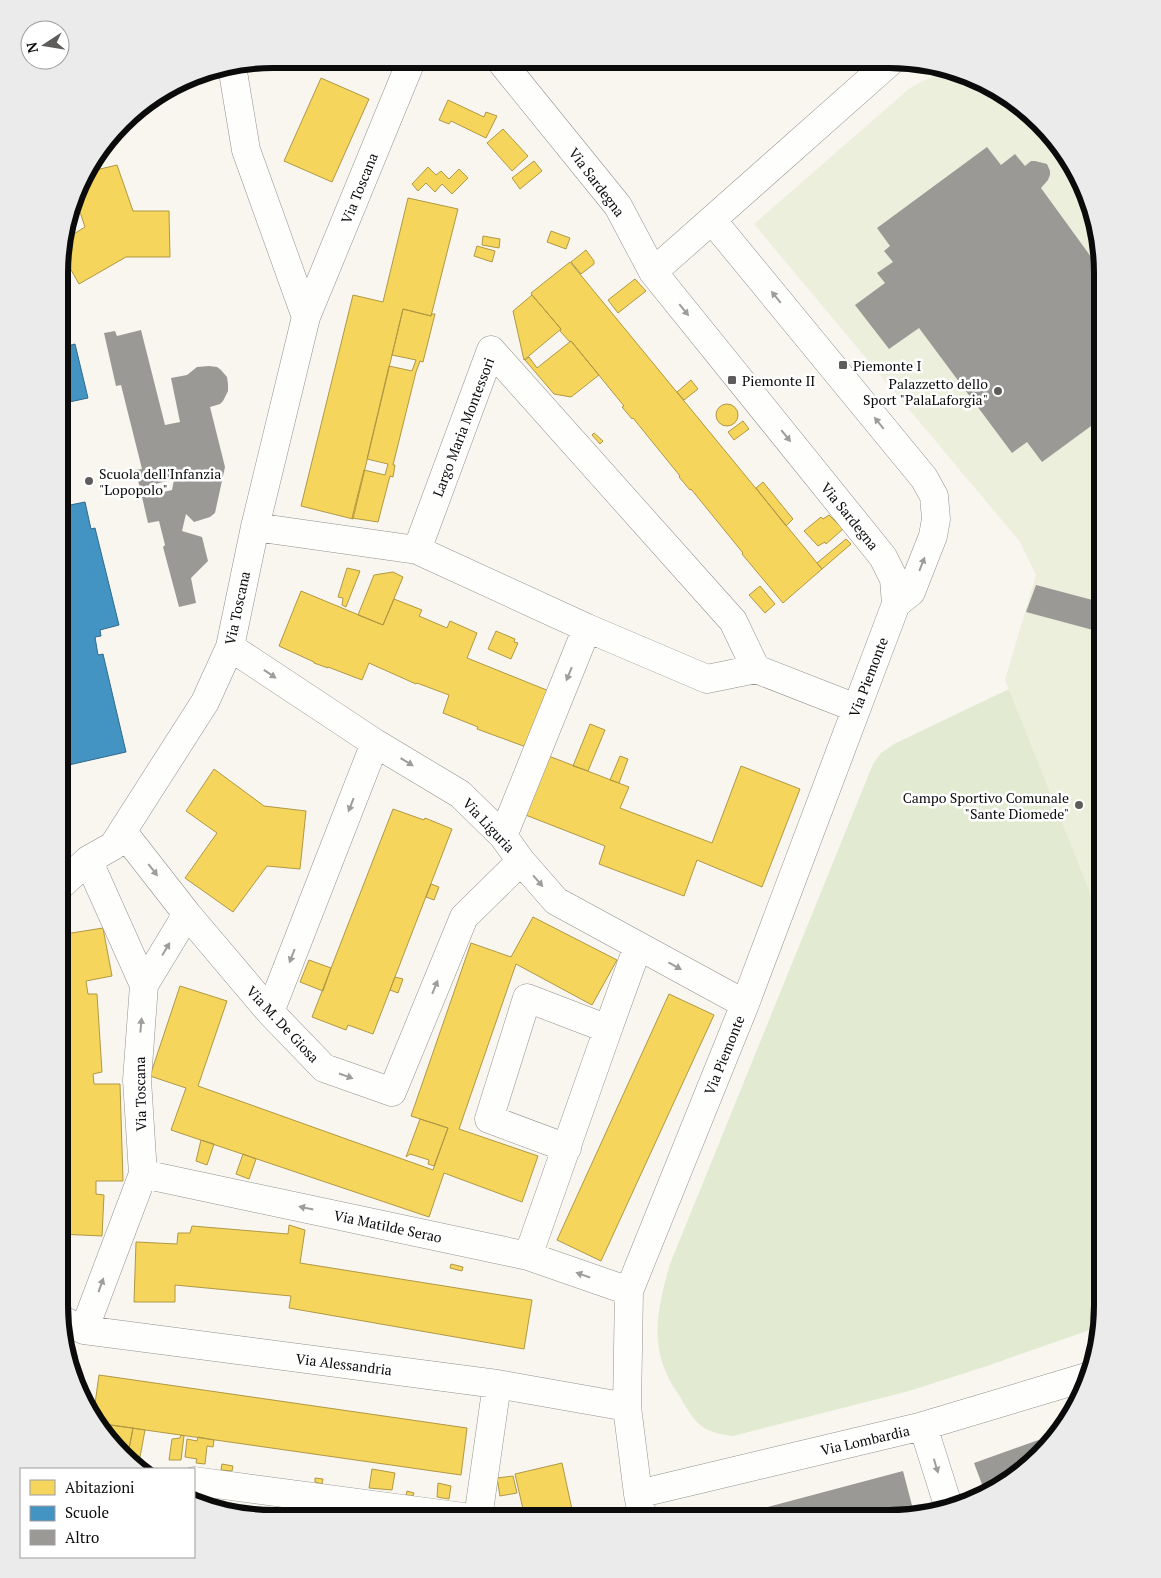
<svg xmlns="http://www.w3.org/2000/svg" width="1161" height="1578" font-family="'PT Serif',serif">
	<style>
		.green { fill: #e2ebd2 }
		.pitch { fill: #ebefdb }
		.homes { fill: #f6d55c; stroke: #b09844 }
		.schools { fill: #4393c3; stroke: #326a8c }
		.building { fill: #9b9995 }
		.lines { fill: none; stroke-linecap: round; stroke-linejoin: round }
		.street-casing { stroke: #92918e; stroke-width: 29 }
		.street { stroke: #fefefd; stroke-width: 28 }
		.oneway { fill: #9d9d9c }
		.poi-dot { fill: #5e5d5b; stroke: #fff; stroke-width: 2 }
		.labels { text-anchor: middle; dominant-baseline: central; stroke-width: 5; stroke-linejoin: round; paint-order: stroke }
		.street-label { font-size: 14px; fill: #0b0b0b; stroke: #fff }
		.poi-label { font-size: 14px; fill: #0b0b0b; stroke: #fff; text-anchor: start }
		.rim { fill: none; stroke: #0b0b0b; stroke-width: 6 }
	</style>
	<rect width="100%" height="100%" fill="#f8f6ef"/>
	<!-- green -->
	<path class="green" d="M1009,689L1102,922V1320L1101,1326L984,1367L909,1391L733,1436C700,1432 695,1423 679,1395C674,1388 669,1380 666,1372C650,1337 660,1299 670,1264L873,764L881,753L894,744Z"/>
	<!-- pitch -->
	<path class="pitch" d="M943,71L1007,95L1029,114L1082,185L1102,272V922L1005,680L1036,575L1020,542L754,224L910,88Z"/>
	<!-- homes -->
	<path class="homes" d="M321,78L369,99L332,182L284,161Z
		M448,100L484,117L486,112L497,116L486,138L451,121L449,124L439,120Z
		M503,129L528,156L512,171L487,143Z
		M93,160L96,170L117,165L133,211H169L170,257H126L79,284L61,252V242L85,227L76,200L87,166Z
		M534,161L542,171L520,189L512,178Z
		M428,167L436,175L441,171L449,179L459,169L468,178L452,194L442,184L435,192L426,183L418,191L412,184Z
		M408,198L458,209L431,316L403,309L353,519L301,506L353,295L383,302Z
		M551,231L570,238L566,249L547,242Z
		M483,236L500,239L499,248L482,245Z
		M477,246L495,251L492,262L474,256Z
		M586,250L594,261V264L581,274L571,262Z
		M570,262L822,569L783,603L742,554L743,553L691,489L690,490L679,477L680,476L633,418L632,419L622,407L624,406L571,341L570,342L560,331L561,329L532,295L531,293Z
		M635,279L646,291L618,313L608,300Z
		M532,295L561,329L524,360L513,311Z
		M403,309L431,316L432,314H435L423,362L420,361L416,372L393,465H395L393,477L390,476L378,522L352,518L364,470L385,475L388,464L367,459L389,366L412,371L416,360L392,355Z
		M571,341L599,375L571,397L554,394L525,360L529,357L537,368Z
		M691,380L698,389L684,400L677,392Z
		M716 415a11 11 0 1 1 22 0a11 11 0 1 1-22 0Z
		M743,421L749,429L734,440L728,432Z
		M594,433L603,441L600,444L592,435Z
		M763,482L793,519L786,526L756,488Z
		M829,515L843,529L826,544L825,542L818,546L804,531L821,517L823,519Z
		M846,539L851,544L822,569L817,563Z
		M347,568L360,571L346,607L342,605L343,598L338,597Z
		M393,572L403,577L383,625L358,615L374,575Z
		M760,586L775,604L765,613L749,595Z
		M301,591L383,625L394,599L422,610L419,616L447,628L450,621L477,633L467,658L549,691L526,747L477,729L478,727L443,713L449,695L417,683L416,684L369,663L362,680L328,667V668L314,663V662L279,646Z
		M496,631L515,639L514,642L518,643L511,659L488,649Z
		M590,724L605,730L588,771L573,766Z
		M546,755L629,787L620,808L712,843L741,766L800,789L762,887L697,860L684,896L599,864L605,846L523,814Z
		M620,756L628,759L619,783L610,780Z
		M214,769L264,806L306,811L300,869L267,866L233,912L185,878L217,833L186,811Z
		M393,809L424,820L425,818L452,829L373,1034L348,1025L346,1030L312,1017Z
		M431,884L439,887L434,900L426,897Z
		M533,917L617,960L592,1005L516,964L459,1129L538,1156L522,1202L444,1173L429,1217L171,1130L186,1088L150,1076L180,986L227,1001L198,1086L433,1170L448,1128L411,1116L471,943L511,957Z
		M103,928L112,976L86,981L88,994H97L102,1072L93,1074L94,1084H120L123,1181H96V1194L104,1195L102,1236L59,1234V1193H62L59,1076V935Z
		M309,960L331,968L323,991L300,982Z
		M395,977L403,979L398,993L390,990Z
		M669,994L714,1015L601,1261L557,1240Z
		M420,1119L448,1128L434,1166L428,1164L429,1160L410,1154L406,1157Z
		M201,1140L214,1144L207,1165L196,1161Z
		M243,1154L256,1159L249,1179L236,1174Z
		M289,1225L305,1230L300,1263L532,1300L524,1349L289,1308L291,1296L175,1285V1302H134L136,1242L177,1244L178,1233H190L192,1226L288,1234Z
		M451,1264L463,1267L462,1271L450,1268Z
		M99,1375L467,1428L461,1475L96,1423L93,1418Z
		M96,1423L133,1428L129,1449L112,1438L113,1431H108L106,1434L102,1432Z
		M133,1428L145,1430L140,1457L129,1449Z
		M181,1435L184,1436L181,1460H169L172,1439L180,1438Z
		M198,1437L214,1440L213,1447L207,1446L205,1464L196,1463L197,1459L185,1457L187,1439L197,1441Z
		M562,1463L573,1514L567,1516V1518H525L515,1474Z
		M222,1464L233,1466L232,1471L221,1470Z
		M372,1469L395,1473L392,1490L369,1488Z
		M513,1476L517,1493L500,1496L497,1478Z
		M315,1478L323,1479L322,1484L315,1482Z
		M438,1483L451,1486L449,1499L437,1497Z
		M407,1491L414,1493L413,1496L406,1495Z"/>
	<!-- schools -->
	<path class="schools" d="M75,344L88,398L60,404V348Z
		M85,502L91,529L95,528L119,625L100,630L101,636L95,637L98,655L103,654L126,752L60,767V507Z"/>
	<!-- building -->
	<path class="building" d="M987,147L1001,165L1015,154L1025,166L1031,161H1035L1047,164L1050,171V175L1048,180L1041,188L1102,272V418L1042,462L1027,442L1012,453L919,328L889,349L855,305L885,283L877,273L893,262L884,251L890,246L877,228Z
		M141,330L165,425L180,422L171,378L187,375L197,367L209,366L217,367L221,370L227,377L228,384V391L223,401L220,404L210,407L225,467L215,513L210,517L194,522L186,514L182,531L202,537L208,561L191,578L196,603L179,607L163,547L165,545L159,521L148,523L142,497L172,490L174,480H171L140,488L135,470L142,469L121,385L116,386L104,333L115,331L117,336Z
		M1036,585L1100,602L1093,630L1026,612Z
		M1058,1433L1029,1466L986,1495L974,1463Z
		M903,1471L914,1513L889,1519H722Z"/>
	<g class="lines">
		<!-- street casing -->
		<g class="street-casing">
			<path id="street" d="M501,59L503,64L618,206L653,272L883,557L894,579L896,604L745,1004L629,1291L627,1407L638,1494L643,1519
				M232,66L246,150L306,317
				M712,220L924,478L934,496L936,519L933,536L911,592L896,604
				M653,272L891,61
				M255,527L417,550
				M230,647L375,743L460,794L503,836L521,861L556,901L745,1004
				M756,669L733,621L491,350L417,550L587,628L707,679L756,669L856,708
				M123,832L187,914L270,1012L324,1068L392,1092L464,917L521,861
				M503,836L587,628
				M59,887L88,860L113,846L205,702L230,647L255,527L306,317L412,59
				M144,985L187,914
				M270,1012L375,743
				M567,1148L489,1119L527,998L608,1029
				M143,1174L528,1256L629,1291
				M528,1256L608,1029L638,946
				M62,1320L84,1330L497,1384L627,1407
				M84,1330L143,1174L137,1080L144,985L88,860
				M923,1426L948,1505
				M194,1481L471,1518
				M638,1494L923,1426L1090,1376
				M478,1518L497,1384"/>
		</g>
		<!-- street -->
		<use href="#street" class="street"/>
	</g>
	<!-- one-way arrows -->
	<defs><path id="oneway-solid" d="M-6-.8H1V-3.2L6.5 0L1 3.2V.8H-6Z" transform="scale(1.25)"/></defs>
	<g class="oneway">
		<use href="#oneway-solid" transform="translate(776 297) rotate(-129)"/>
		<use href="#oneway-solid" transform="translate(684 310) rotate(51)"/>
		<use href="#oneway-solid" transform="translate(879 423) rotate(-129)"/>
		<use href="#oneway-solid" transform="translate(786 436) rotate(51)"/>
		<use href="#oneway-solid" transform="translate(922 564) rotate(-69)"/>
		<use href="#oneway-solid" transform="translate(270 674) rotate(34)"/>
		<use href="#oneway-solid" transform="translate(569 674) rotate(112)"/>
		<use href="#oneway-solid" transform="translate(407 762) rotate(31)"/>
		<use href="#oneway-solid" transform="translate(351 805) rotate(111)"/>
		<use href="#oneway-solid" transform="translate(153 870) rotate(52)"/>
		<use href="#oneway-solid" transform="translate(538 881) rotate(49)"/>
		<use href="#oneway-solid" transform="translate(166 949) rotate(-59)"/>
		<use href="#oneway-solid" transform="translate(292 956) rotate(111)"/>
		<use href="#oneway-solid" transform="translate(675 966) rotate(29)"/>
		<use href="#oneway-solid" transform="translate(435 987) rotate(-68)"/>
		<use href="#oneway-solid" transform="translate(141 1025) rotate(-85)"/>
		<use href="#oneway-solid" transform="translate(346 1076) rotate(19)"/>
		<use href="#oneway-solid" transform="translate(306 1208) rotate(-168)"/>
		<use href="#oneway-solid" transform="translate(583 1275) rotate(-161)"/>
		<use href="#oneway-solid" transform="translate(101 1285) rotate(-70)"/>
		<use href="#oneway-solid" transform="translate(936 1466) rotate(73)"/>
	</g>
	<!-- markers -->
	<g class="poi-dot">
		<rect x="838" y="360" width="10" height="10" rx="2.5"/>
		<rect x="727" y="375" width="10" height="10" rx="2.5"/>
		<circle cx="998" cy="391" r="5"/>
		<circle cx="89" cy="481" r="5"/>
		<circle cx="1079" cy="805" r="5"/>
	</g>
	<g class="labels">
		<!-- street labels -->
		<g class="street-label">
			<text transform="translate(597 182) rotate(53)">Via Sardegna</text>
			<text transform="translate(359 188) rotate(-68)">Via Toscana</text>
			<text transform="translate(463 427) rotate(-69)">Largo Maria Montessori</text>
			<text transform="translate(850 516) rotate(51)">Via Sardegna</text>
			<text transform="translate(237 608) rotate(-78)">Via Toscana</text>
			<text transform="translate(868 677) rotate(-69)">Via Piemonte</text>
			<text transform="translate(489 825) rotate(47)">Via Liguria</text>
			<text transform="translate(283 1024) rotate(47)">Via M. De Giosa</text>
			<text transform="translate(724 1055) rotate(-68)">Via Piemonte</text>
			<text transform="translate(140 1094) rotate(-91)">Via Toscana</text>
			<text transform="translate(388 1226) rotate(12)">Via Matilde Serao</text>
			<text transform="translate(344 1364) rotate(7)">Via Alessandria</text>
			<text transform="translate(865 1440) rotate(-13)">Via Lombardia</text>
		</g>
		<!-- poi labels -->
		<g class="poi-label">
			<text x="853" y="365">Piemonte I</text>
			<text x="742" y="380">Piemonte II</text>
			<text x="988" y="383" text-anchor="end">Palazzetto dello<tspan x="988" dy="16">Sport "PalaLaforgia"</tspan></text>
			<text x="99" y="473">Scuola dell'Infanzia<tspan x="99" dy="16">"Lopopolo"</tspan></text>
			<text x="1069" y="797" text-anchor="end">Campo Sportivo Comunale<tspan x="1069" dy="16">"Sante Diomede"</tspan></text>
		</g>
	</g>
	<!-- crop -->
	<path d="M0 0H1161V1578H0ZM273 68H889A205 205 0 0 1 1094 273V1305A205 205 0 0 1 889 1510H273A205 205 0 0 1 68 1305V273A205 205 0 0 1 273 68Z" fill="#ebebeb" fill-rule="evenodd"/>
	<path class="rim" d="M273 68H889A205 205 0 0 1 1094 273V1305A205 205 0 0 1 889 1510H273A205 205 0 0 1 68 1305V273A205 205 0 0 1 273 68Z"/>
	<!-- legend -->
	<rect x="20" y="1468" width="175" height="90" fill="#ffffff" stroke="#9d9d9d"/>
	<rect x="30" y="1480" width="25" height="15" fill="#f6d55c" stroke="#9d9d9d"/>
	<text x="65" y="1493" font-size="15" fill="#0b0b0b">Abitazioni</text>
	<rect x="30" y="1506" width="25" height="15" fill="#4393c3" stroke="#9d9d9d"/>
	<text x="65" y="1518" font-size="15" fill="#0b0b0b">Scuole</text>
	<rect x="30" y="1530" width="25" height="15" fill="#9b9995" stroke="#9d9d9d"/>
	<text x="65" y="1543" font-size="15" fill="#0b0b0b">Altro</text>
	<!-- north arrow -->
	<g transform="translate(45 45) rotate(258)"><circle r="24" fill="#ffffff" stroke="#9d9d9d"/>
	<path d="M0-4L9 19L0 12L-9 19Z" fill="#5e5d5b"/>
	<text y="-8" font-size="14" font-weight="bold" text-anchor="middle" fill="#0b0b0b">N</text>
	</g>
</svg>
